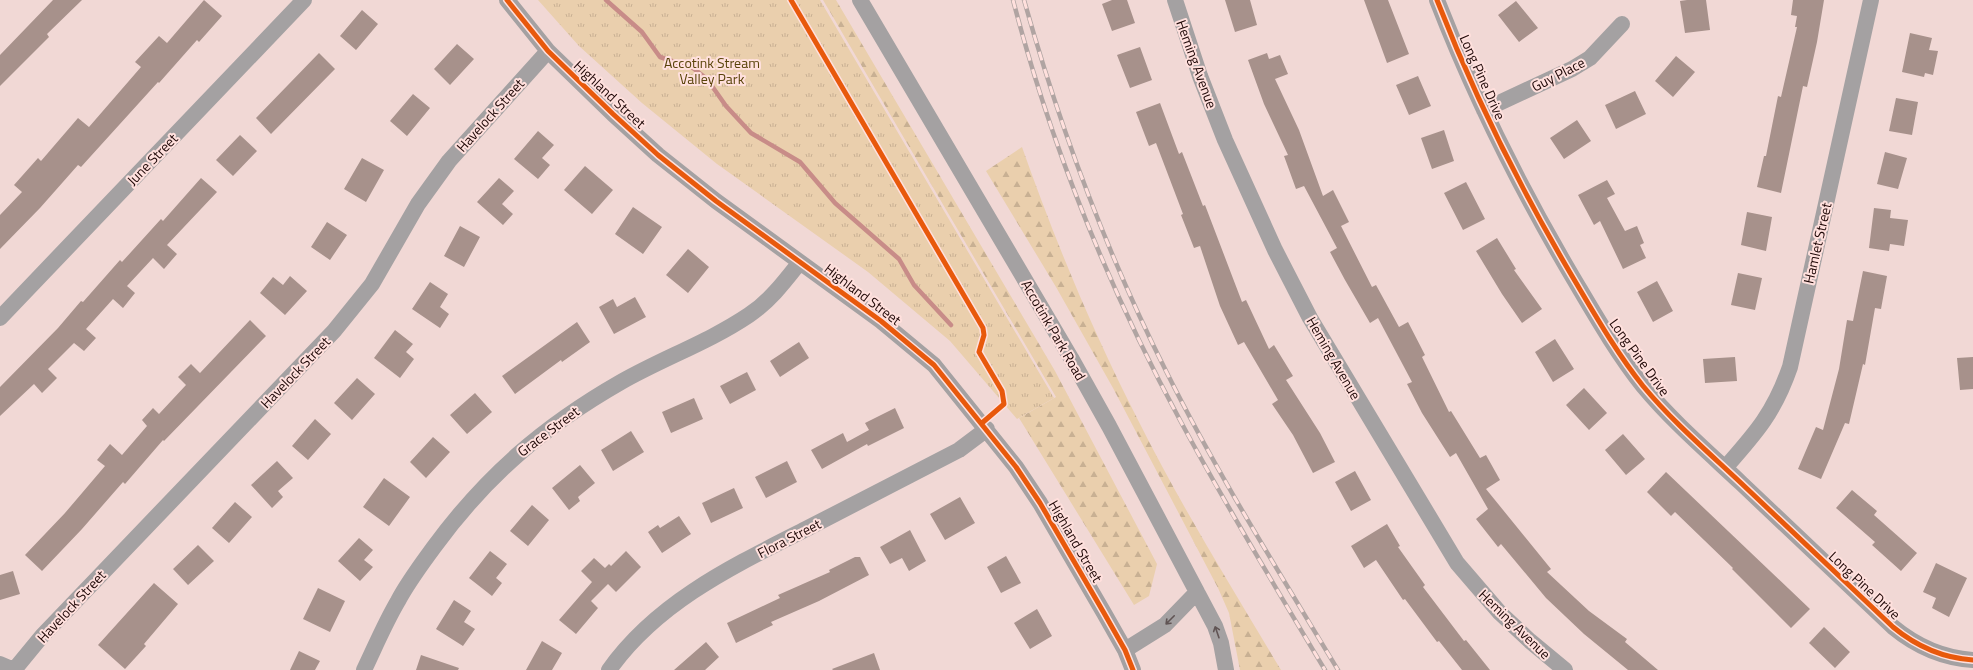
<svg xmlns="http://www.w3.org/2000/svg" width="1973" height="670" font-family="'Titillium Web',sans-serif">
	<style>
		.forest { fill: url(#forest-firs) }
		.park { fill: url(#park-tufts) }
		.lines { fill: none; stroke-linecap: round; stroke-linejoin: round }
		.stream { stroke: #c88c88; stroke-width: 4.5 }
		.building { fill: #a7918b }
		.minor { stroke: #a4a1a2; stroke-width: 16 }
		.rail-casing { stroke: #b0a4a2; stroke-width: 4.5 }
		.rail { stroke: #ffe0dd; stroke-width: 3; stroke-dasharray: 9; stroke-linecap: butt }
		.cycleway-casing { stroke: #ffe0dd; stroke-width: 8 }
		.cycleway { stroke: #e8590c; stroke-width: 5 }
		.oneway { stroke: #605454 }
		.labels { text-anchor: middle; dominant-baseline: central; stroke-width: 4; stroke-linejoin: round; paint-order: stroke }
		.park-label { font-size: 14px; fill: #59430a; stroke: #ffe0dd }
		.street-label { font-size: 14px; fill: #1d0605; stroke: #ffe0dd }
	</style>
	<defs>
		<pattern id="forest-firs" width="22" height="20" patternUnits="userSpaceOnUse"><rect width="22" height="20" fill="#eacfad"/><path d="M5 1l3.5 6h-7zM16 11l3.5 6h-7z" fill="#c8b093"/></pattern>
		<pattern id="park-tufts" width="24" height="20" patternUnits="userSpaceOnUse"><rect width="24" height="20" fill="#eacfad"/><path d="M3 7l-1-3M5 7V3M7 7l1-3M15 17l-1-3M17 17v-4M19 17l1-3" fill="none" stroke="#c8b093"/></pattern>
	</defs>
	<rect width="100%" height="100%" fill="#f1d8d5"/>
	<!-- forest -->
	<path class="forest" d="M823,0H836L1055,371L1157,564L1149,596L1134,605L1019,418L1056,397Z
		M1022,147C1055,241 1093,332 1138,420C1181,506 1232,588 1281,670H1240L1229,613L1218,588L1113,388L1056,287L986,171Z"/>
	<!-- park -->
	<path class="park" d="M538,0H820L1054,398L1017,419L950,341L868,272L717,164L642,103L579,46Z"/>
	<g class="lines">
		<!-- stream -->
		<path class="stream" d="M606,0L642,32L660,57L693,68L707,79L726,106L751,133L800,162L835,203L899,259L914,285L951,325"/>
	</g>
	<!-- building -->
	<path class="building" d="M53,0H82L47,34L49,37L0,86V55Z
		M204,0L222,16L199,42L197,40L159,83L158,82L81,167L78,165L40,208L0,249V215L22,192L14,185L38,158L41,161L78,118L89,127L141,67L135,62L159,36L167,43Z
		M1112,0H1127L1135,23L1112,31L1102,4Z
		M1225,0H1250L1257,25L1235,32Z
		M1364,0H1388L1409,54L1387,63Z
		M1687,0H1706L1710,30L1685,33L1680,1Z
		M1793,0H1824L1817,42L1807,87L1803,86L1781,193L1757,187L1764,156H1766L1778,96L1781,97L1797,27H1795L1797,16L1791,15Z
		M1516,1L1538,28L1519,42L1498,15Z
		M362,10L378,24L356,50L340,36Z
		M1910,33L1932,38L1929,50L1938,51L1933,75L1925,73L1924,77L1902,72Z
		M457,44L474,59L450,85L434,69Z
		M1140,47L1152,80L1130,88L1117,55Z
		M319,53L335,69L271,134L256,118Z
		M1267,53L1269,59L1280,55L1288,74L1275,79L1299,130L1323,196L1333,190L1349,222L1341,226L1372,287L1376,285L1399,327L1408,322L1425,355L1422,357L1449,412L1451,411L1480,458L1486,455L1500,480L1486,489L1551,569L1547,572L1589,611L1627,639L1625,642L1658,670H1628L1584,634L1546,598L1501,544L1498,547L1476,519L1488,509L1456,453L1450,457L1422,413L1407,384L1412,382L1378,318L1370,323L1345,280L1330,252L1337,248L1304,186L1296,189L1284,156L1288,155L1264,104L1248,60Z
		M1676,56L1695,72L1673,97L1655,81Z
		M1418,76L1431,106L1409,115L1396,85Z
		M1635,91L1646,114L1616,129L1605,105Z
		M413,94L430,108L407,136L390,121Z
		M1896,98L1918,102L1912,135L1889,131Z
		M1160,103L1179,154L1182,152L1203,206L1205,205L1242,302L1246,300L1269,349L1274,345L1293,376L1286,380L1320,433L1335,462L1313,473L1293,435L1272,404L1278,400L1244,342L1238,345L1220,306L1200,246L1194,248L1181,215L1183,214L1156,143L1149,146L1136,112Z
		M1577,120L1591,141L1564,159L1550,138Z
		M1444,130L1454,161L1432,169L1421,138Z
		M538,131L554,145L542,158L550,165L538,179L514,159Z
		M240,135L257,151L233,176L216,160Z
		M1885,152L1907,158L1898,189L1877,184Z
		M362,158L384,170L366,202L344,189Z
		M585,166L613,190L592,214L564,190Z
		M201,178L217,192L167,245L177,254L164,269L153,258L127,286L135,293L123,308L113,299L86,329L96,338L84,351L74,343L48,369L57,378L42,393L34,384L0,416V387L58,328L81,301L83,302L120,260L122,262L161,219L163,221Z
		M499,178L514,191L502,204L513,214L503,225L477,202Z
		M1607,180L1615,194L1607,198L1625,231L1637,226L1644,243L1640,245L1646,258L1623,269L1600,221L1594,225L1578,195Z
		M1466,182L1485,219L1463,230L1444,193Z
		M633,207L662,227L643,254L615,234Z
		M1874,208L1891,210L1890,218L1908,220L1904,246L1890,244L1889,251L1869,248Z
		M1747,212L1772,217L1766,251L1741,245Z
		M327,222L347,235L330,260L311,247Z
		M460,226L480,237L464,267L444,256Z
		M1497,238L1516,269L1514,270L1542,309L1522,323L1502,294L1476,251Z
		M688,249L709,267L688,293L666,275Z
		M1863,271L1887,276L1881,309L1875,308L1865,365L1863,364L1849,424L1845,423L1821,479L1798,469L1816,427L1823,430L1839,369L1847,320L1853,321Z
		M1738,273L1762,278L1755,310L1731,305Z
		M290,276L307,291L285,315L260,293L273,277L283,285Z
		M1657,281L1673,311L1653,322L1637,292Z
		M430,282L448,294L440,307L449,314L440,328L412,309Z
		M635,297L646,317L614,334L599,307L613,299L617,307Z
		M250,320L266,336L164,441L163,440L125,484L123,482L82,529L42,571L25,555L65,513L105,466L97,460L110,444L122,455L147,426L142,420L153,408L159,414L186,385L178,377L191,364L200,373Z
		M577,322L590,342L562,362L561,360L515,394L502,376Z
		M395,330L413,344L406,352L414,359L400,378L374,358Z
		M1555,339L1574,369L1553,382L1535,352Z
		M799,342L809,358L780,377L770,361Z
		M1735,357L1737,381L1705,383L1703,359Z
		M1973,357V389L1960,390L1957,358Z
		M747,372L756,390L730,404L720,386Z
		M357,378L375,394L352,420L334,403Z
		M1584,388L1607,413L1589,430L1566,405Z
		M475,393L492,412L467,434L450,415Z
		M694,398L703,419L671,433L662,412Z
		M895,408L904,428L868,446L867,444L822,469L811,450L843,433L847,442L869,430L865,423Z
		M315,419L331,434L308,460L292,446Z
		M631,431L644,452L613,471L601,450Z
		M1623,434L1645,459L1626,475L1605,450Z
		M433,437L450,452L426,478L410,462Z
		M277,461L293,478L278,491L283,497L272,508L251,485Z
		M787,461L797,482L766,498L755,477Z
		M580,465L595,483L578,497L580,501L569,510L552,488Z
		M1355,471L1371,500L1351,511L1335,482Z
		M1666,472L1810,609L1791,628L1732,569L1733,568L1675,512L1671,516L1647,492Z
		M384,478L410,497L389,526L363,507Z
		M734,488L743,508L711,523L702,503Z
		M1852,490L1877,511L1874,515L1917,553L1901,571L1872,545L1875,542L1836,508Z
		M960,497L975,523L945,540L930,514Z
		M235,502L252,517L229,543L212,528Z
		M532,505L549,520L528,546L510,531Z
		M679,516L691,534L662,553L648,532L658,525L660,528Z
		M1387,524L1400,546L1398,547L1425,585L1423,587L1464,641L1466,640L1490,670H1462L1439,641L1437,642L1405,599L1403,600L1376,560L1364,568L1351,546Z
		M910,530L926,561L909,571L902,558L890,564L880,547Z
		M359,538L373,550L364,560L373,567L360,581L338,561Z
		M198,545L214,561L188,585L173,569Z
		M490,551L507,564L496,578L502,583L492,596L469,578Z
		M626,551L641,567L616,592L608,584L591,601L598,608L576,634L559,620L592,582L581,571L594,558L605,568L609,564L611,566Z
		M1006,556L1021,583L1001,593L987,567Z
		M855,557H860L869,575L819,601L771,622L773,625L736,643L727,623L780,598L778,595L830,572L829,570Z
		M1936,563L1967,578L1949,617L1932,608L1936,598L1923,592Z
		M13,571L20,594L0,600V575Z
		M154,583L178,604L144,644L146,646L125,669L98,645Z
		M318,588L345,601L330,632L303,619Z
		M454,600L471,611L464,622L475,629L463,646L436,629Z
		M1037,609L1052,636L1030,649L1014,623Z
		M1824,627L1850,652L1835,668L1809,643Z
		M542,641L562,653L552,670H526Z
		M706,642L719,657L705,670H674Z
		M299,651L320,661L315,670H290Z
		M874,653L880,670H833L832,669Z
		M421,655L459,668L458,670H416Z"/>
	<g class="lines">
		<!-- minor -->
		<path class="minor" d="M507,0L548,51L613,114L658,155L716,201L881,321L934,365L1016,467L1040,503L1104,613L1125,650L1133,670
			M860,0L1071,358L1109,426L1215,626L1221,643L1226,670
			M1175,0L1200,76L1225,140L1275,250L1310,318L1457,563L1500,613L1530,641L1565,670
			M1437,0C1475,98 1519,186 1572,276C1594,313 1616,352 1643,386C1672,421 1708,452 1741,483C1791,531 1842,579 1893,627C1916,646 1942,658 1973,660
			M1484,110L1572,69L1590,58L1622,24
			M0,318L304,0
			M1725,468C1756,433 1774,413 1790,367L1871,0
			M1125,650L1165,625L1197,592
			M0,664L14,670
			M14,670L42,636L334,331L372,284L418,204L449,161L548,51
			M364,670C375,647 385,623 398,601C408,582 421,565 434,547C486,476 544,426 621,382C663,358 709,342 749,315C770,301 785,281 800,262
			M609,670C657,602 733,566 806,529C857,503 908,476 959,450L987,429"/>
		<!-- rail casing -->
		<g class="rail-casing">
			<path id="rail" d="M1013,0C1051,146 1109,289 1181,422C1226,506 1276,588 1325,670
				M1024,0C1060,128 1107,254 1167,373C1218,475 1279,572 1338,670"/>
		</g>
		<!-- rail -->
		<use href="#rail" class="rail"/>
		<!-- cycleway casing -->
		<g class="cycleway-casing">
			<path id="cycleway" d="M507,0L548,51L613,114L658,155L716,201L881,321L934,365L1016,467L1040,503L1104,613L1125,650L1133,670
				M791,0L983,328L984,335L979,352L1002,391L1004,404L982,423
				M1437,0C1475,98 1519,186 1572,276C1594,313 1616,352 1643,386C1672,421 1708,452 1741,483C1791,531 1842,579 1893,627C1916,646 1942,658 1973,660"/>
		</g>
		<!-- cycleway -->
		<use href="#cycleway" class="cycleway"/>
	</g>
	<!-- one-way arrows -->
	<defs><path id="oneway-shaft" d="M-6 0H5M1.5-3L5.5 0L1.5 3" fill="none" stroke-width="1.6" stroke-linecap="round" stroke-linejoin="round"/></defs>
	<g class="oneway">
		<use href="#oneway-shaft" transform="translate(1170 620) rotate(135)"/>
		<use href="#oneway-shaft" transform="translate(1217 632) rotate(-109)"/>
	</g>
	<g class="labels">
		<!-- park labels -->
		<g class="park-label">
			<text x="712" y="62">Accotink Stream<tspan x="712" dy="16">Valley Park</tspan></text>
		</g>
		<!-- street labels -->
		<g class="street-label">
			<text transform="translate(1197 64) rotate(70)">Heming Avenue</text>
			<text transform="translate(1558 74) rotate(-27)">Guy Place</text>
			<text transform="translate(1483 77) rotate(66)">Long Pine Drive</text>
			<text transform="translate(610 94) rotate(43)">Highland Street</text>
			<text transform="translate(490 115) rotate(-48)">Havelock Street</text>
			<text transform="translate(152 159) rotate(-46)">June Street</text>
			<text transform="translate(1817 243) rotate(-77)">Hamlet Street</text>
			<text transform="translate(863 294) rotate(37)">Highland Street</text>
			<text transform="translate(1054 330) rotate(60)">Accotink Park Road</text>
			<text transform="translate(1640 357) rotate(54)">Long Pine Drive</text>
			<text transform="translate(1334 358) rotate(60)">Heming Avenue</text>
			<text transform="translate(295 372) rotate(-46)">Havelock Street</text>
			<text transform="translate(548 431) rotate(-37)">Grace Street</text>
			<text transform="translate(789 538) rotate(-27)">Flora Street</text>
			<text transform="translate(1076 541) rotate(60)">Highland Street</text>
			<text transform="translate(1865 585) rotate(43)">Long Pine Drive</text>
			<text transform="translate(71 606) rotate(-47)">Havelock Street</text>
			<text transform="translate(1515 624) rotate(44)">Heming Avenue</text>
		</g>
	</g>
</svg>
